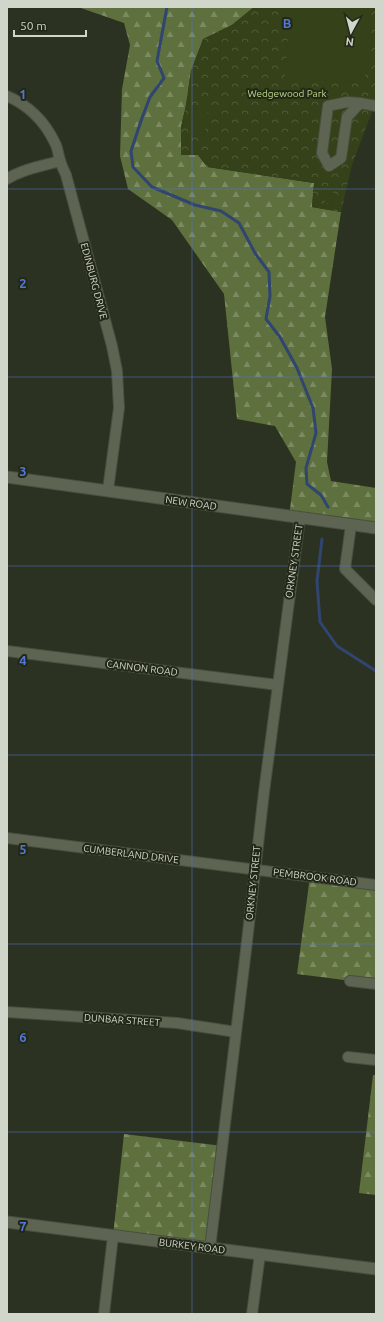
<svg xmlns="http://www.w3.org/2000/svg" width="383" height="1321" font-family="Ubuntu,sans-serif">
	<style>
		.forest { fill: url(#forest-firs) }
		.park { fill: url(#park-crowns) }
		.pitch { fill: #344119 }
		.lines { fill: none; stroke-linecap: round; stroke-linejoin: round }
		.stream { stroke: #304670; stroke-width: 3 }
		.minor-casing { stroke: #494f40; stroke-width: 12 }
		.tertiary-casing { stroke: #494f40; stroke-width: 13 }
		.minor { stroke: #5d6451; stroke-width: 10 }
		.tertiary { stroke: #5d6451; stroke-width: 11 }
		.grid { fill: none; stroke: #5377d4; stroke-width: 1; stroke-opacity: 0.55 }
		.labels { text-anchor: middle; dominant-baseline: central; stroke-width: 4; stroke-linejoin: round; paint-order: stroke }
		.park-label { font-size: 10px; fill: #bcd889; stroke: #222818 }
		.street-label { font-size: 10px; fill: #d1d6cb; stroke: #222818 }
		.grid-label { font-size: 13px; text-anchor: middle; font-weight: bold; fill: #5377d4; stroke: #222818; stroke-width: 4; stroke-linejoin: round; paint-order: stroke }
	</style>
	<defs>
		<pattern id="forest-firs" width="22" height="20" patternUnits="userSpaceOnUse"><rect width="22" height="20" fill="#5e703d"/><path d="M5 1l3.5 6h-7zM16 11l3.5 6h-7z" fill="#7b8a61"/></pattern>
		<pattern id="park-crowns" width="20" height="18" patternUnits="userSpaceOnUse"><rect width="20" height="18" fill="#344119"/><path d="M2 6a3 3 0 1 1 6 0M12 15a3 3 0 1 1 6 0" fill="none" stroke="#505c39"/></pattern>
	</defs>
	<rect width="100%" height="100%" fill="#2c3221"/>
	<!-- forest -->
	<path class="forest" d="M78,7H254L232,25L203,39L191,71L186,105L181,127L182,155H198L208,167L314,183L312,207L341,212L325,317L332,369L327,462L331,481L376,488V528L289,517L296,462L275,426L237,419L224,294L172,220L128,189L120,156L122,89L130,45L124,23Z
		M310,876L376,885V984L297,974Z
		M373,1075H376V1195L359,1193Z
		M124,1134L223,1146L210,1248L113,1236Z"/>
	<!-- park -->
	<path class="park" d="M254,7H376V101L352,165L341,212L312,207L314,183L207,167L198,155H181V127L186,105L191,71L204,39L232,25Z"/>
	<!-- pitch -->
	<path class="pitch" d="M290,7H364C376,33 371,56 363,82L285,79Z
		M193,108L208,110L204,138L188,135Z
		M329,185H335L331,203H325Z"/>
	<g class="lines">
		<!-- stream -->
		<path class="stream" d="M167,7L157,61L164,78L150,97L142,118L131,151L133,167L152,187L195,205L221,211L239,223L255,253L269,272L270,296L266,319L280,337L297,368L313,408L316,433L306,468L307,484L321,495L328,507
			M322,539L317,581L320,622L337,646L376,671"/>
		<!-- minor casing -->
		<g class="minor-casing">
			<path id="minor" d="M7,96C28,105 45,122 55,143C58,148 58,155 60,160C61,165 64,170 66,175L112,346L117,371L119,408L108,490
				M347,102L360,103L347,117L341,158L329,166L322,153L328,106Z
				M360,103L376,106
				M7,179C23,169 42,166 60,161
				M351,525L345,569L376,600
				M7,651L278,685
				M7,838L376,885
				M350,981L376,984
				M7,1012L177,1023L236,1032
				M348,1057L376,1060
				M210,1248L246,950L264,792L300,518
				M104,1314L113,1236
				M252,1314L260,1254"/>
		</g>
		<!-- tertiary casing -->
		<g class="tertiary-casing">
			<path id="tertiary" d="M7,477L376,528
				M7,1222L376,1269"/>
		</g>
		<!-- minor -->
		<use href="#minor" class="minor"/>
		<!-- tertiary -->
		<use href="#tertiary" class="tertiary"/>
	</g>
	<!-- grid -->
	<path class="grid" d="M192,7V1314M7,189H376M7,377H376M7,566H376M7,755H376M7,944H376M7,1132H376"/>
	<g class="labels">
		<!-- park labels -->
		<g class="park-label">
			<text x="287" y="93">Wedgewood Park</text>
		</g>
		<!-- street labels -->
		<g class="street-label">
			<text transform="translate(94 281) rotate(75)">EDINBURG DRIVE</text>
			<text transform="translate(191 503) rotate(8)">NEW ROAD</text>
			<text transform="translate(294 561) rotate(-82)">ORKNEY STREET</text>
			<text transform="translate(142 668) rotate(7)">CANNON ROAD</text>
			<text transform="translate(131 854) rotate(7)">CUMBERLAND DRIVE</text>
			<text transform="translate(315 877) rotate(7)">PEMBROOK ROAD</text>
			<text transform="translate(253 883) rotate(-84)">ORKNEY STREET</text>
			<text transform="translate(122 1020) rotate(4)">DUNBAR STREET</text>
			<text transform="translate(192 1246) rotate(7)">BURKEY ROAD</text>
		</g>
	</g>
	<g class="grid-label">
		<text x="287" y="28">B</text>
		<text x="23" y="99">1</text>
		<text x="23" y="288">2</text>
		<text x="23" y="476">3</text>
		<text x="23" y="665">4</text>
		<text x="23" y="854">5</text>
		<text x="23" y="1042">6</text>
		<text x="23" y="1231">7</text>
	</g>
	<!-- border -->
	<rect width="383" height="1321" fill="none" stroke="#d1d6cb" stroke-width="16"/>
	<!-- north arrow -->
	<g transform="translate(351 32) rotate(187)" stroke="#222818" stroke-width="3" paint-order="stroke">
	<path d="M0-3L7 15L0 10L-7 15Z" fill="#d1d6cb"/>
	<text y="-6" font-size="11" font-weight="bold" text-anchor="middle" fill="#d1d6cb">N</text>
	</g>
	<!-- scale -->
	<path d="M14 30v6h72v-6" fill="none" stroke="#d1d6cb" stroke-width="2"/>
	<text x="20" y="30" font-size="12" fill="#d1d6cb" stroke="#222818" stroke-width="3" paint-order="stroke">50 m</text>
</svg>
